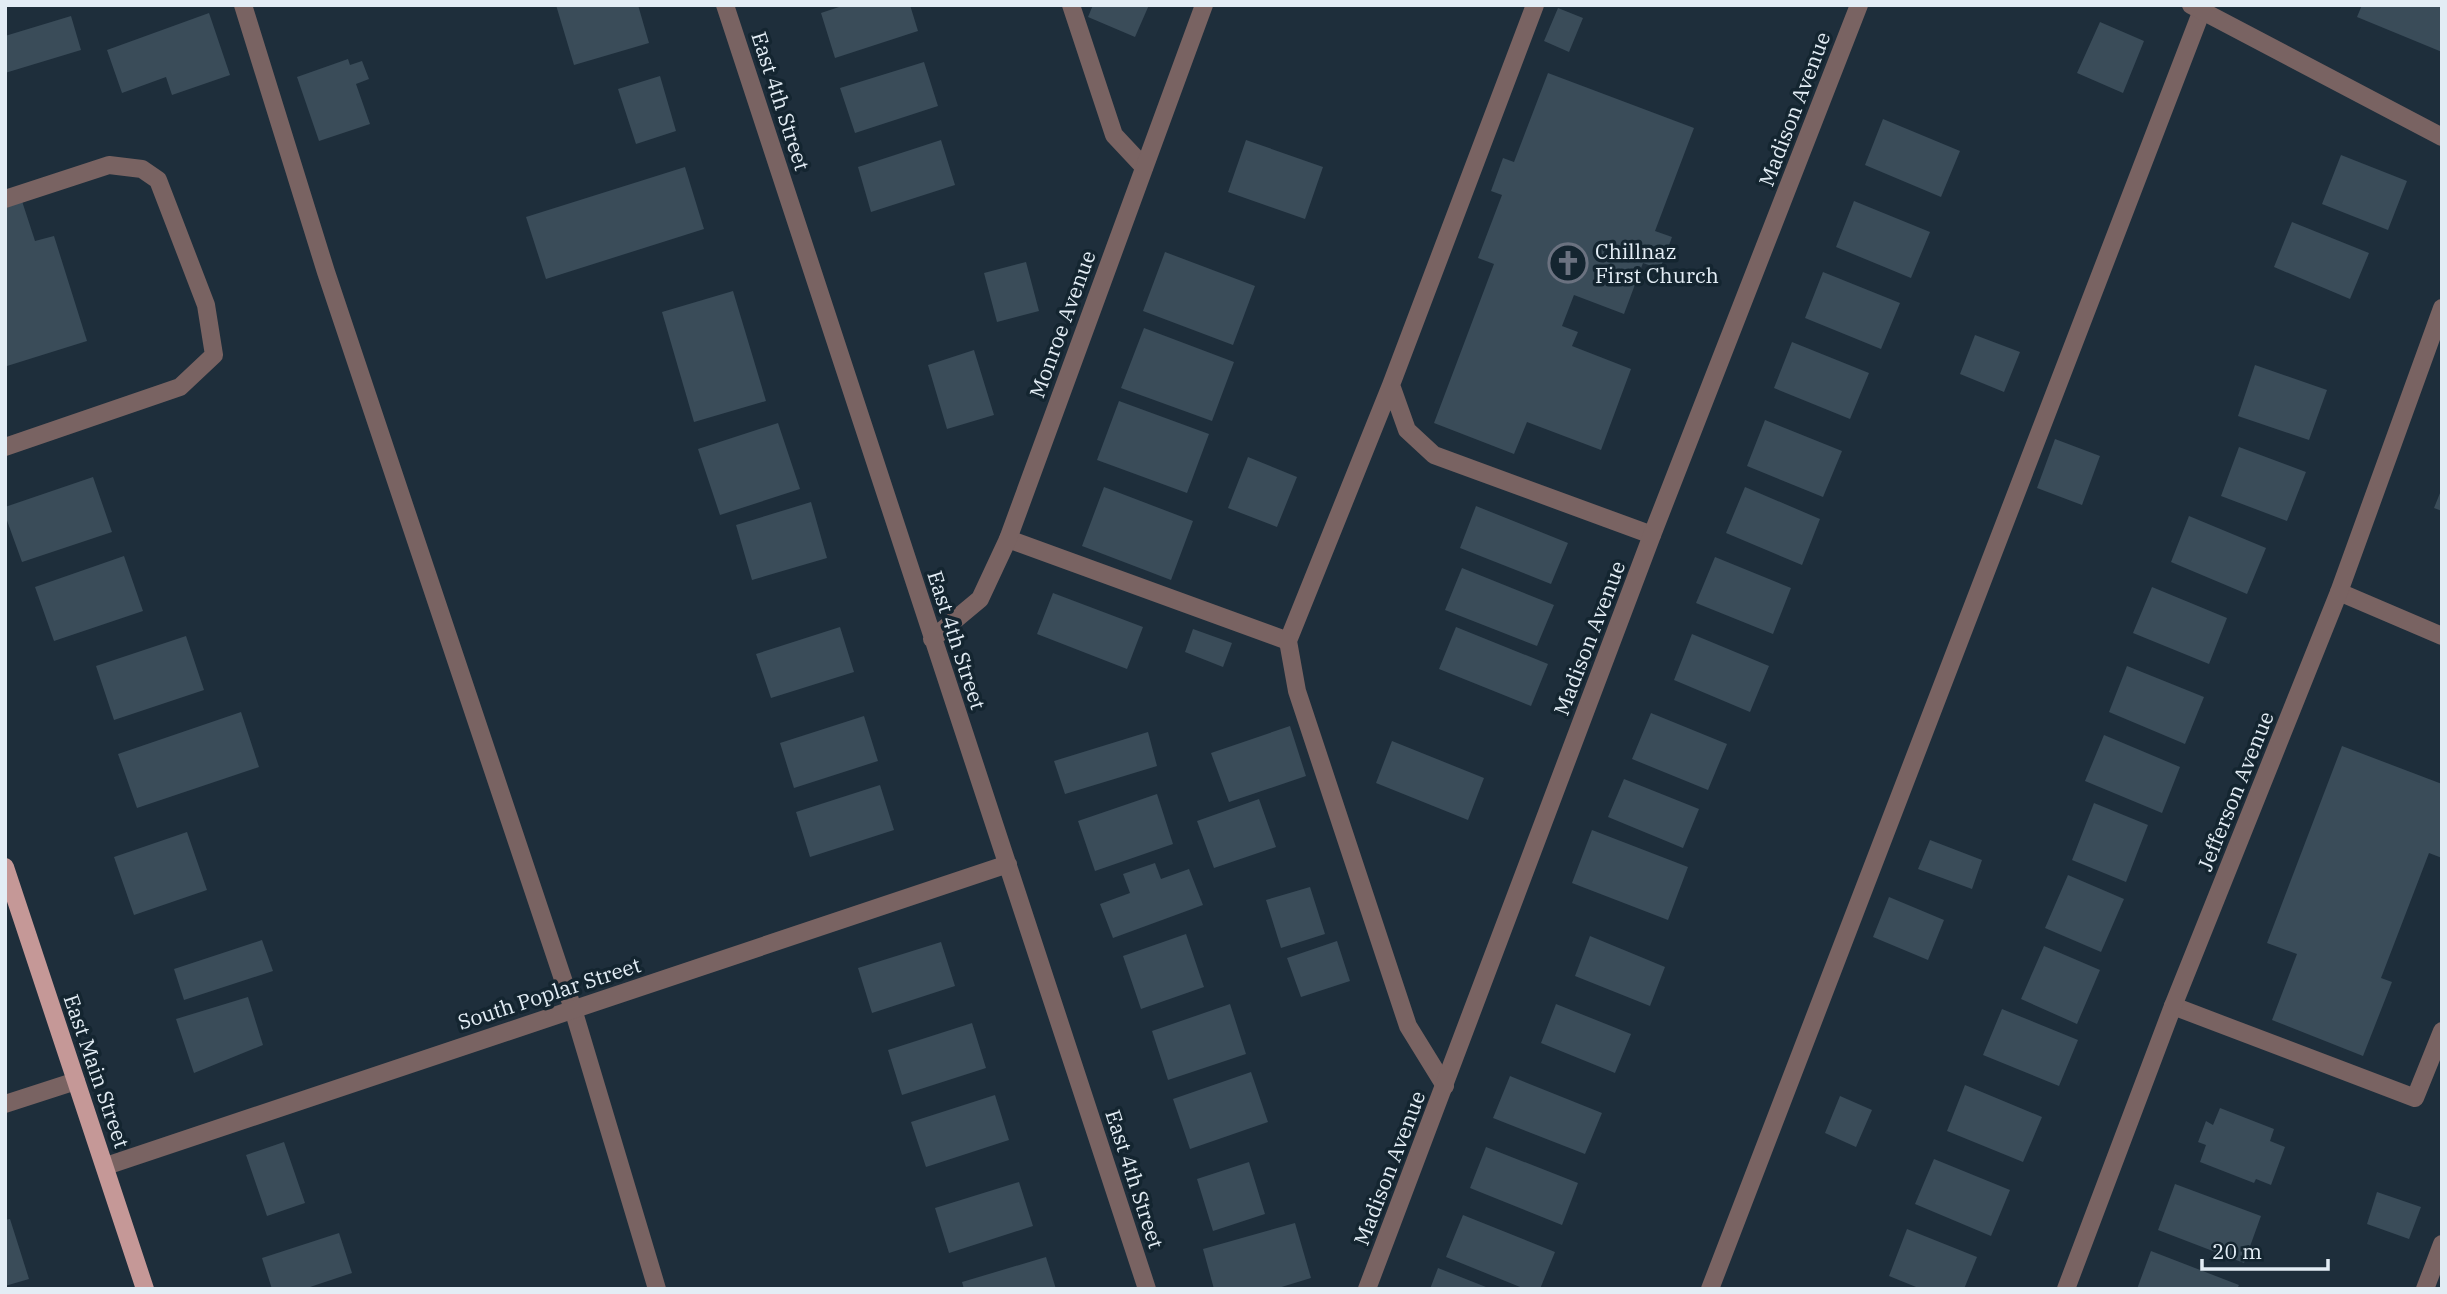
<svg xmlns="http://www.w3.org/2000/svg" width="2447" height="1294" font-family="'IBM Plex Serif',serif">
	<style>
		.building { fill: #3a4c59 }
		.lines { fill: none; stroke-linecap: round; stroke-linejoin: round }
		.lane { stroke: #796362; stroke-width: 18 }
		.street { stroke: #796362; stroke-width: 18 }
		.primary { stroke: #c59897; stroke-width: 18 }
		.labels { text-anchor: middle; dominant-baseline: central; stroke-width: 7; stroke-linejoin: round; paint-order: stroke }
		.street-label { font-size: 21px; fill: #e3edf5; stroke: #142530 }
		.poi-label { font-size: 21px; fill: #e3edf5; stroke: #142530; text-anchor: start }
	</style>
	<rect width="100%" height="100%" fill="#1e2e3b"/>
	<!-- building -->
	<path class="building" d="M556,5H638L649,43L574,65Z
		M845,5H910L918,31L835,58L821,13Z
		M1093,5H1149L1135,37L1088,17Z
		M2362,5H2442V52L2357,17Z
		M1558,8L1583,18L1569,52L1544,41Z
		M209,13L230,75L172,95L166,77L122,93L107,50Z
		M71,16L81,50L5,73V36Z
		M2100,22L2144,41L2123,93L2077,73Z
		M348,59L350,65L362,61L369,79L356,84L370,124L319,141L297,77Z
		M924,62L938,106L855,133L840,88Z
		M1548,73L1694,128L1655,231L1672,237L1660,269L1643,263L1624,314L1574,295L1562,326L1578,332L1572,346L1631,369L1601,450L1527,422L1514,454L1434,423L1494,264L1478,258L1502,195L1491,191L1503,158L1514,162Z
		M660,76L676,131L636,144L618,89Z
		M1883,119L1960,151L1941,197L1865,165Z
		M941,140L955,185L871,212L858,167Z
		M1246,140L1323,167L1305,219L1228,192Z
		M2341,155L2407,181L2388,230L2322,204Z
		M685,167L704,229L546,279L526,217Z
		M21,198L35,241L54,236L87,341L7,366L5,360V203Z
		M1854,201L1930,232L1911,278L1836,247Z
		M2292,222L2369,253L2350,299L2274,267Z
		M1165,252L1255,286L1233,345L1143,311Z
		M1026,262L1039,311L997,322L984,273Z
		M1823,272L1900,303L1881,349L1805,318Z
		M733,291L766,401L694,422L662,312Z
		M1144,328L1234,362L1212,421L1121,388Z
		M1975,335L2020,352L2004,392L1960,374Z
		M1792,342L1869,373L1850,419L1774,388Z
		M974,350L994,415L947,429L928,365Z
		M2255,365L2327,390L2309,440L2238,416Z
		M1119,401L1209,434L1187,493L1097,460Z
		M1765,420L1842,451L1823,497L1747,466Z
		M778,423L800,489L720,515L698,449Z
		M2055,439L2100,456L2082,505L2037,488Z
		M2239,447L2306,472L2287,521L2221,496Z
		M1248,457L1297,477L1277,527L1228,508Z
		M93,477L112,532L22,562L5,515V507Z
		M1104,487L1193,521L1171,580L1082,546Z
		M1745,487L1820,519L1802,565L1726,533Z
		M2442,488V511L2434,508Z
		M811,502L827,558L752,580L736,525Z
		M1476,506L1568,543L1551,584L1460,548Z
		M2189,516L2266,548L2247,594L2171,562Z
		M124,556L143,611L54,641L35,587Z
		M1715,557L1791,588L1773,634L1696,603Z
		M1462,568L1554,605L1537,646L1445,610Z
		M2152,587L2227,618L2209,664L2133,633Z
		M1053,593L1143,627L1127,669L1037,634Z
		M840,627L854,672L771,698L756,654Z
		M1456,627L1548,664L1531,706L1439,669Z
		M1193,629L1232,643L1223,667L1185,652Z
		M1692,634L1769,666L1750,712L1674,680Z
		M186,636L204,690L114,720L96,666Z
		M2127,666L2204,697L2185,744L2109,712Z
		M241,712L259,767L137,808L118,754Z
		M1651,713L1727,744L1708,790L1632,759Z
		M864,716L878,761L794,788L780,743Z
		M1290,726L1306,776L1229,802L1211,753Z
		M1148,732L1157,766L1065,794L1054,761Z
		M2104,735L2180,767L2162,813L2085,781Z
		M1392,741L1484,778L1468,820L1376,783Z
		M2342,746L2442,784V858L2429,853L2381,978L2392,982L2363,1056L2272,1020L2297,954L2267,943Z
		M1624,779L1699,809L1683,848L1608,817Z
		M880,785L894,830L810,857L796,812Z
		M1157,794L1173,844L1095,871L1078,821Z
		M1259,799L1276,847L1214,868L1197,821Z
		M2094,803L2148,825L2126,882L2072,860Z
		M1592,830L1688,867L1668,920L1572,883Z
		M187,832L207,890L134,915L114,857Z
		M1930,840L1982,860L1972,889L1918,869Z
		M1155,863L1161,879L1189,869L1203,905L1113,938L1100,904L1130,893L1123,874Z
		M2068,875L2124,899L2101,952L2045,928Z
		M1310,887L1325,934L1281,948L1266,900Z
		M1889,897L1944,920L1928,960L1873,937Z
		M1186,934L1204,987L1141,1009L1123,956Z
		M1590,936L1665,967L1650,1006L1575,976Z
		M262,940L273,971L184,1000L174,969Z
		M1337,941L1350,981L1301,997L1287,958Z
		M941,942L955,986L872,1013L858,968Z
		M2044,946L2100,970L2077,1024L2021,999Z
		M248,997L263,1045L194,1073L176,1019Z
		M1230,1004L1246,1054L1168,1080L1152,1031Z
		M1556,1004L1631,1034L1615,1073L1541,1043Z
		M2002,1009L2078,1040L2059,1086L1983,1055Z
		M972,1023L986,1068L902,1095L888,1050Z
		M1251,1072L1268,1122L1190,1149L1173,1099Z
		M1510,1076L1602,1113L1585,1154L1493,1118Z
		M1965,1085L2042,1117L2023,1162L1947,1131Z
		M995,1095L1009,1140L926,1167L911,1122Z
		M1840,1096L1872,1110L1856,1147L1825,1133Z
		M2220,1108L2274,1129L2270,1141L2285,1147L2271,1185L2256,1179L2254,1183L2200,1162L2206,1145L2198,1142L2206,1121L2213,1125Z
		M284,1142L305,1203L267,1216L246,1155Z
		M1486,1147L1578,1183L1562,1225L1470,1188Z
		M1934,1159L2010,1190L1991,1236L1915,1204Z
		M1249,1162L1265,1214L1213,1231L1197,1179Z
		M1019,1182L1033,1226L949,1253L935,1208Z
		M2175,1184L2261,1216L2244,1263L2158,1230Z
		M2377,1192L2421,1207L2409,1239L2367,1224Z
		M1463,1215L1555,1252L1540,1289H1525L1446,1257Z
		M10,1219L29,1279L5,1286V1220Z
		M1295,1223L1311,1278L1275,1289H1214L1203,1249Z
		M1907,1229L1977,1257L1964,1289H1921L1889,1276Z
		M339,1233L352,1273L304,1289H272L262,1258Z
		M2151,1251L2239,1285L2237,1289H2137Z
		M1046,1257L1056,1289H964L962,1282Z
		M1438,1268L1491,1289H1430Z"/>
	<g class="lines">
		<!-- lane -->
		<path class="lane" d="M243,5L326,272L573,1009L657,1289
			M1071,5L1114,135L1144,167
			M5,199L109,165L142,169L158,180L206,305L214,355L180,387L5,447
			M1391,385L1407,430L1434,455L1652,535
			M1008,539L1288,641L1391,385L1535,5
			M2339,592L2442,636
			M1288,641L1297,691L1408,1026L1445,1086
			M2173,1006L2415,1098L2442,1031
			M1710,1289L2204,5
			M2425,1289L2442,1244"/>
		<!-- street -->
		<path class="street" d="M725,5L1147,1289
			M2191,5L2442,137
			M932,639L980,599L1008,539L1204,5
			M5,1104L76,1081
			M106,1166L1008,864
			M1367,1289L1652,535L1859,5
			M2066,1289L2173,1006L2339,592L2442,308"/>
		<!-- primary -->
		<path class="primary" d="M5,867L145,1289"/>
	</g>
	<!-- icons -->
	<defs>
		<g id="church-ring" transform="scale(2.0125)"><circle r="9.5" fill="#142530" stroke="#6b7280" stroke-width="1.5"/><path d="M-1.2-6h2.4v3.5h3.3v2.4h-3.3V6h-2.4V-.1h-3.3v-2.4h3.3Z" fill="#6b7280"/></g>
	</defs>
	<g fill-rule="evenodd">
		<use href="#church-ring" x="1568" y="263"/>
	</g>
	<g class="labels">
		<!-- street labels -->
		<g class="street-label">
			<text transform="translate(781 101) rotate(72)">East 4th Street</text>
			<text transform="translate(1794 109) rotate(-69)">Madison Avenue</text>
			<text transform="translate(1062 324) rotate(-70)">Monroe Avenue</text>
			<text transform="translate(1589 638) rotate(-69)">Madison Avenue</text>
			<text transform="translate(957 640) rotate(72)">East 4th Street</text>
			<text transform="translate(2235 791) rotate(-68)">Jefferson Avenue</text>
			<text transform="translate(549 993) rotate(-18)">South Poplar Street</text>
			<text transform="translate(97 1071) rotate(71)">East Main Street</text>
			<text transform="translate(1389 1168) rotate(-69)">Madison Avenue</text>
			<text transform="translate(1135 1179) rotate(72)">East 4th Street</text>
		</g>
		<!-- poi labels -->
		<g class="poi-label">
			<text x="1595" y="251">Chillnaz<tspan x="1595" dy="24">First Church</tspan></text>
		</g>
	</g>
	<!-- border -->
	<rect width="2447" height="1294" fill="none" stroke="#e3edf5" stroke-width="14"/>
	<!-- scale -->
	<path d="M2202 1259v10h126v-10" fill="none" stroke="#e3edf5" stroke-width="3.5"/>
	<text x="2212" y="1259" font-size="21" fill="#e3edf5" stroke="#142530" stroke-width="5" paint-order="stroke">20 m</text>
</svg>
